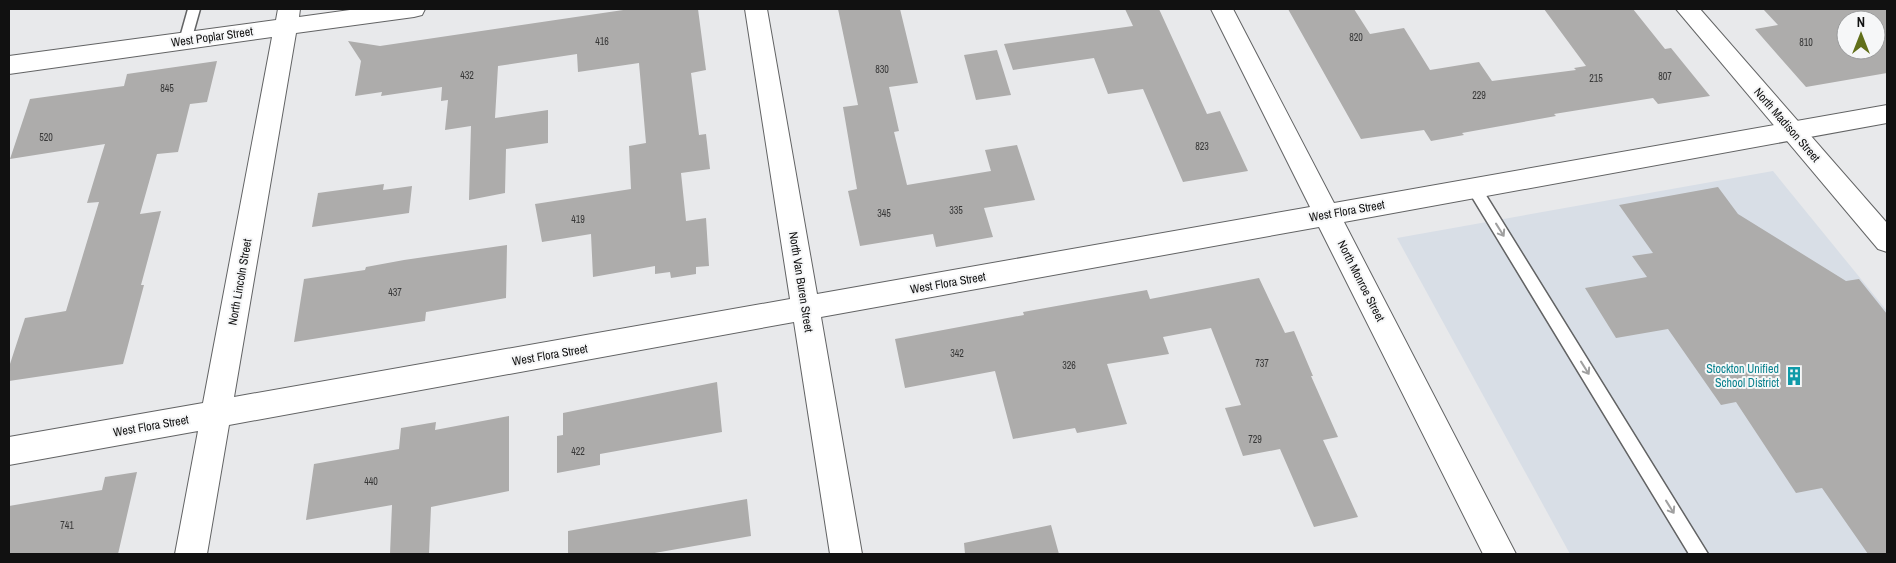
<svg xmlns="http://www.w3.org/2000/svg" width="1896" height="563" font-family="'Archivo Narrow',sans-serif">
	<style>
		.built { fill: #d8dee6 }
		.building { fill: #adacab; fill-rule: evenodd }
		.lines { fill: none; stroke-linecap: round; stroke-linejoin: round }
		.lane-casing { stroke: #626364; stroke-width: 3 }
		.street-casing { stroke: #626364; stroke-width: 2 }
		.secondary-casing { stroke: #626364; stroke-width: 2 }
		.lane { fill: #fff; fill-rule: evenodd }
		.street { fill: #fff; fill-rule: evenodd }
		.secondary { fill: #fff; fill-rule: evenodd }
		.oneway { stroke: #a0a0a0 }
		.labels { text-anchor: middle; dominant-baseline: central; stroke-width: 4; stroke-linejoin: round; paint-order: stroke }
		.number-label { font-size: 10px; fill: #383838 }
		.street-label { font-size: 12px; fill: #111; stroke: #f6f7f8 }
		.culture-label { font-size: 12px; fill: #0d838f; stroke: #f6f7f8; text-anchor: end }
	</style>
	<rect width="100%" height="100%" fill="#e8e9eb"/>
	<!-- built -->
	<path class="built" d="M1773,171L1887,311V554H1570L1397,238Z"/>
	<!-- building -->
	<path class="building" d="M630,9H698L706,70L691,73L699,135L706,134L710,169L681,173L686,221L706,218L709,266L696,267V274L671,278L670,272L655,274V266L593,277L591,234L542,242L535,204L631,189L629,146L646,143L639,63L578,72L577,54L498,66L495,118L548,110V143L506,149L505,193L469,200L471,126L445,130L448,100L441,101L442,87L381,96L382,92L355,96L361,61L348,41L380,46Z
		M838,9H900L918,83L889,87L899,131L894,132L907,185L991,171L985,150L1017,145L1035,200L984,208L993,237L936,247L933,234L860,246L848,191L857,189L843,107L858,105Z
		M1125,9H1159L1207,114L1220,111L1248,171L1183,182L1143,89L1108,94L1094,58L1013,70L1004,44L1133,26Z
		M1288,9H1354L1370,34L1404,28L1430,70L1479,62L1492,81L1576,70L1574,68L1586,66L1544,9H1633L1665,49L1671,48L1710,96L1658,104L1653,98L1554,114L1556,116L1462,133L1464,135L1431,141L1424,130L1361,139Z
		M1763,9H1887V73L1806,87L1755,29L1778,25ZM1846,20H1876V50H1846Z
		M997,50L1011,95L976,100L964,55Z
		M217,61L207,102L190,104L178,152L157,154L140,214L161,211L141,285H144L123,364L9,381V367L25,318L66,311L99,202L87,203L105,144L10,159L30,99L124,86L127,74Z
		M384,184L383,190L412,186L409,213L312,227L318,193Z
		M1718,187L1738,214L1846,281L1859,279L1887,314V554H1868L1822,488L1796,493L1736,402L1721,405L1668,329L1616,338L1585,288L1647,277L1632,256L1653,253L1619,205Z
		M507,245L506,298L426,312L425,321L294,342L304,279L365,270L366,267L404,260Z
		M1259,278L1285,333L1294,331L1313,376H1311L1338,437L1323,440L1358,517L1314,527L1280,449L1243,456L1225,408L1241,405L1211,328L1163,337L1169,354L1107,364L1127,424L1077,433L1075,428L1013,439L995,371L905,388L895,339L1024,315L1023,312L1090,300L1147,290L1150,299Z
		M717,382L722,432L600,454V465L557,473V436L563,435V413Z
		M509,416V491L431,507L429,554H390L392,505L306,520L314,464L399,449L401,428L436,422L435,430Z
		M137,472L118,554H9V506L102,490L105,477Z
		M747,499L751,536L649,554H568V531Z
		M1051,525L1059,554H965L964,543Z"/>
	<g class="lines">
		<!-- lane casing -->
		<g class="lane-casing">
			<path id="lane" d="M188,9H200L191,41L190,44H180L179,41Z
				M1474,182L1479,184L1708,554H1689L1469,192L1467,188L1469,184Z"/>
		</g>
		<!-- street casing -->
		<g class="street-casing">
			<path id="street" d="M278,9H300L299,17L357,9H425L422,15L414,17L296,33L234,397L790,299L745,9H767L817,294L1310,207L1211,9H1233L1334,203L1887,105V123L1344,222L1516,554H1483L1319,227L821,317L862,554H830L794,322L229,425L207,554H175L198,431L9,465V437L203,403L272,37L9,74V56L276,20Z"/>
		</g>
		<!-- secondary casing -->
		<g class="secondary-casing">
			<path id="secondary" d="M1676,9H1700L1887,223V252L1878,249Z"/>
		</g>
		<!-- lane -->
		<use href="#lane" class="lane"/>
		<!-- street -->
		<use href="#street" class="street"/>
		<!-- secondary -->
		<use href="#secondary" class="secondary"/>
	</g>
	<!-- one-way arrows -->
	<defs><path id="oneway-shaft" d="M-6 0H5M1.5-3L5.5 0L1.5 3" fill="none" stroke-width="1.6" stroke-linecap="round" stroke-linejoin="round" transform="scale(1.25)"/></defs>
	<g class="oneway">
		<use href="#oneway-shaft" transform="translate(1500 230) rotate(58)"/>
		<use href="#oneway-shaft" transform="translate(1585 368) rotate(58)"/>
		<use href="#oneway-shaft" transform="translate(1670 507) rotate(58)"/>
	</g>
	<!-- icons -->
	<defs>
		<g id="building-bare" transform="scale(1.5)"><path d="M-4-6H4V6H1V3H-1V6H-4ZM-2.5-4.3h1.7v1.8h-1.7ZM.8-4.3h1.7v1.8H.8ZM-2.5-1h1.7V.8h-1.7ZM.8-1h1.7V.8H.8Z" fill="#0f9aa8" stroke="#f6f7f8" stroke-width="2.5" paint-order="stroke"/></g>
	</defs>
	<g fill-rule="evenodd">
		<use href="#building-bare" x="1794" y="376"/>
	</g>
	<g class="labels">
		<!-- number labels -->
		<g class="number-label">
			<text x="1356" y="37">820</text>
			<text x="602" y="41">416</text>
			<text x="1806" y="42">810</text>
			<text x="882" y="69">830</text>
			<text x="467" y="75">432</text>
			<text x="1665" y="76">807</text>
			<text x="1596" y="78">215</text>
			<text x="167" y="88">845</text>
			<text x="1479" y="95">229</text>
			<text x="46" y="137">520</text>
			<text x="1202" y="146">823</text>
			<text x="956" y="210">335</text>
			<text x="884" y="213">345</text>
			<text x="578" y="219">419</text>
			<text x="395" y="292">437</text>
			<text x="957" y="353">342</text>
			<text x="1262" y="363">737</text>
			<text x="1069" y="365">326</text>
			<text x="1255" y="439">729</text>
			<text x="578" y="451">422</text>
			<text x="371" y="481">440</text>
			<text x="67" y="525">741</text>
		</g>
		<!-- street labels -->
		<g class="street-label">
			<text transform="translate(212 37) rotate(-8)">West Poplar Street</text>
			<text transform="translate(1787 125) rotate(49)">North Madison Street</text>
			<text transform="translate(1347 211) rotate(-10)">West Flora Street</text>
			<text transform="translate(1361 281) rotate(63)">North Monroe Street</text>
			<text transform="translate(240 282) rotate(-80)">North Lincoln Street</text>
			<text transform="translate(801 282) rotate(81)">North Van Buren Street</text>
			<text transform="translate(948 283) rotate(-10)">West Flora Street</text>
			<text transform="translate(550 355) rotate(-10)">West Flora Street</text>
			<text transform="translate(151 426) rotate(-10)">West Flora Street</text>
		</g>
		<!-- culture labels -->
		<g class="culture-label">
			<text x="1779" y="369">Stockton Unified<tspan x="1779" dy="14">School District</tspan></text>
		</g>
	</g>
	<!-- border -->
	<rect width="1896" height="563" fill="none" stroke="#111111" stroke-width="20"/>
	<!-- north arrow -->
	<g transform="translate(1861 35)"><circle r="24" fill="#f6f7f8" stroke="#9a9b9c"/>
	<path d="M0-4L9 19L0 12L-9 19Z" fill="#616f1a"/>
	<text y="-8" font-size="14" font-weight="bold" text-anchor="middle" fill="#111111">N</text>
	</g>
</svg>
